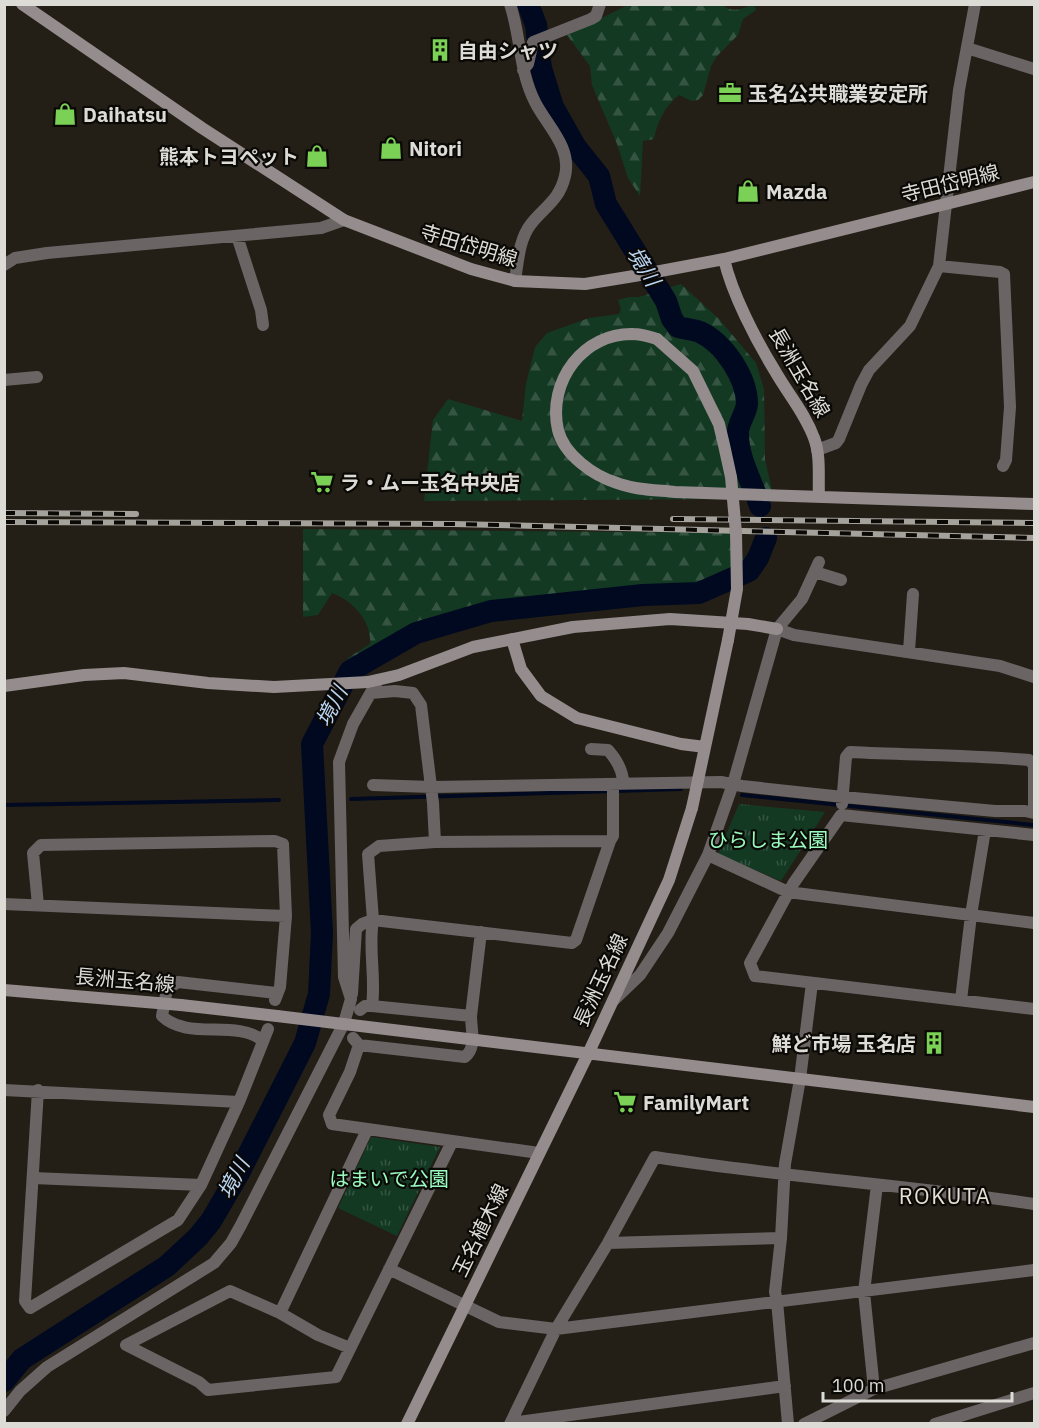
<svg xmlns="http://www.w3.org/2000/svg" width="1039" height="1428" font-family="'IBM Plex Sans','Noto Sans JP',sans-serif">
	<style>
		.forest { fill: url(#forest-firs) }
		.park { fill: url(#park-tufts) }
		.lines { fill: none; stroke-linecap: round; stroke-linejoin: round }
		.stream { stroke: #000920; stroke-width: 4 }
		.river { stroke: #000920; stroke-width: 22 }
		.street { stroke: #6a6465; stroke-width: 12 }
		.secondary { stroke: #958c8d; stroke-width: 12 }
		.rail-casing { stroke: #a5a29c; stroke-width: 6 }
		.rail { stroke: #0b0906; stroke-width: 4; stroke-dasharray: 11; stroke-linecap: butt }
		.secondary-bridge { stroke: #958c8d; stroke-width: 12 }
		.labels { text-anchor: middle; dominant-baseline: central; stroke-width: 4.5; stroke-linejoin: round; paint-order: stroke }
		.poi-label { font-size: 20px; font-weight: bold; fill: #dddbd5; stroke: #0b0906; text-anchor: start }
		.street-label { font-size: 20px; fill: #dddbd5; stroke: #0b0906 }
		.park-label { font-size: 20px; fill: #99fbbe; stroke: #0b0906 }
		.water-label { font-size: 21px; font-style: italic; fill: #bad5f3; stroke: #0b0906 }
		.quarter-label { font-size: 22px; letter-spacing: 1.5px; fill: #e5e0d4; stroke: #0b0906 }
	</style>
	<defs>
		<pattern id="forest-firs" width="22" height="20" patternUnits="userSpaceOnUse" patternTransform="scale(1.5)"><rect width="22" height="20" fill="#133923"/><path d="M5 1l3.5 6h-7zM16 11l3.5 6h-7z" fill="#355542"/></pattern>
		<pattern id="park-tufts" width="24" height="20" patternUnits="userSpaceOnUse" patternTransform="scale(1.5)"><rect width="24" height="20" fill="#133923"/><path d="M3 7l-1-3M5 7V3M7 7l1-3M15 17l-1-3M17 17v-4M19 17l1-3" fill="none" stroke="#355542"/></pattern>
	</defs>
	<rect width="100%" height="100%" fill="#231f16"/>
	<!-- forest -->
	<path class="forest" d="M754,4L756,10L743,19L738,35L717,56L711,66L703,95L698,100L692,101L679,95C665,106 657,122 654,139L643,141L640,196L628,178L617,144L592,85L590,66L567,35L628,5H723C733,14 744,8 754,4Z
		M681,284L719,319L756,363L764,389L765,459L773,495L734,499L424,501L433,420L448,399L522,421L526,384L535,347L547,333L589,318L619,314L621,309L618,300L629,297H639Z
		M303,529L736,533L749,577L699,593L643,595L491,611L416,633L350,671L348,658L370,644C372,621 353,601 332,593L318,615L303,617Z"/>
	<!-- park -->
	<path class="park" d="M739,804L825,812L781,881L718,854Z
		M371,1137L440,1147L397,1236L338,1208Z"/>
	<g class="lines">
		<!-- stream -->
		<path class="stream" d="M742,795L1034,825
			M351,799L681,789
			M4,805L279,800"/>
		<!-- river -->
		<path class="river" d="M528,4L536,25L541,68L553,107L575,146L599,176L606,204L666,301L672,319L678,327C685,329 694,329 700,332C724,343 747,378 747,404C746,413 739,422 738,431C737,458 752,481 760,506
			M4,1381L22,1359L167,1266L198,1237L211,1221L239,1173L305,1043L319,994L322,933L312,744L350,671L416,633L491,611L643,595L699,593L749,571L758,558L766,538"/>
		<!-- street -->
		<path class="street" d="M510,4C521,37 519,71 535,102C547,126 572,147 565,176C559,201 545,206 531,224C519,239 518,262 515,281
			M967,48L1034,69
			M523,70L528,64L533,42L591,19L596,16L600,4
			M237,236L261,310L263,325
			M4,265L15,258L47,253L321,228L344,220
			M939,266L1000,272L1004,274L1010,407L1006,460L1003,466
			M4,380L37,377
			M817,450L836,443L839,439L861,385L869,370L910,326L939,266L959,90L975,4
			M815,572L841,580
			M777,629L794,635L1000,666L1034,677
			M909,651L913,594
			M371,693L395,691L413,693L421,705L433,803L435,842
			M591,749L608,750C616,759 623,771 623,783
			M373,785L431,787L721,782L742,786L843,797L995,811H1025L1034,813
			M842,804L846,757L850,752C910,755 970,755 1029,760L1034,765V809
			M1034,835L841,815L793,884L750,963L755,976L1034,1009
			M610,841L613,836V784
			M708,855L788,892L1034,923
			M4,904L286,916
			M38,905L33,853L41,845L275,841L283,844L286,916L280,987L275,1000
			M352,994L356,929L362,924L373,920L572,943L576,940L610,841L435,842L379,846L368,854L373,920C368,948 376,977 372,1006
			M614,1000L640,975L668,933L708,855L733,784L777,629L802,599L819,562
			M961,1000L971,915L985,830
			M471,1016L481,932
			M353,1038L359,1045L465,1057C477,1047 471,1030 471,1016L372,1006H365L360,1010
			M262,1040C235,1019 188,1041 162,1016L167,989L178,982L276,993
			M359,1045L350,1072L329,1115L332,1124L539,1153
			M4,1090L239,1102
			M38,1090L25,1301L30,1308L178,1220L201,1185L239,1102L268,1029
			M33,1178L201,1185
			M608,1243L781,1238
			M389,1269L499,1322L556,1329L1034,1270
			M280,1313L367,1130
			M350,1348L318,1335L280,1313L230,1291L126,1345L199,1382L208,1390L336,1377L452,1142
			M874,1389L864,1292L877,1185
			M4,1411L20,1391L47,1367L214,1263L231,1243L241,1225L344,1023L351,999L344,977L339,762L353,724L378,680
			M511,1423L785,1386
			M510,1424L556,1329L608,1243L655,1157C781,1177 908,1185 1034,1204
			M788,1424L777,1301L775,1292L781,1238L785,1164L800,1079L812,983
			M804,1424L874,1389L1034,1343
			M935,1424L1034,1393"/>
		<!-- secondary -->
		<path class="secondary" d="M22,4L202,128L344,220L471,269L515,281L585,284L634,276L724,259L1034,182
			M724,259C732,294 756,340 775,371C788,394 805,413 814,438C821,456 818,478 819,497
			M657,339C650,337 642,334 634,334C584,332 547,381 558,430C564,455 594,476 617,483C635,490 656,490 675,492L1034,504
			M512,639L521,669L541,696L577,718L681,744L705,747
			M4,686L84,675L124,673L208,683L274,687L368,682L399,675L473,647L573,627L670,619L748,624L777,629
			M698,780L728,640
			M4,990L181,1005
			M277,1016L1034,1107
			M407,1424L588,1054L669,880L692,808"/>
		<!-- rail casing -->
		<g class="rail-casing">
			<path id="rail" d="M4,513L136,514
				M673,519L1034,523
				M4,522L453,524L1034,538"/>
		</g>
		<!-- rail -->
		<use href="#rail" class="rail"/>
		<!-- secondary-bridge -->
		<path class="secondary-bridge" d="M657,339L693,371L719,424L724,445L731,477L736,533L737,589L728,640
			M692,808L698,780
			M181,1005L277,1016"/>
	</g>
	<!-- icons -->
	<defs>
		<g id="building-bare" transform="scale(1.8)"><path d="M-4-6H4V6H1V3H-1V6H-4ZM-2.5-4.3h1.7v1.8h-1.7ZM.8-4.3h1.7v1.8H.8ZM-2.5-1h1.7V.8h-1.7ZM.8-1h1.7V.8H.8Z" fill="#7bd156" stroke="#0b0906" stroke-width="2.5" paint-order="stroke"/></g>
		<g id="office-bare" transform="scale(1.8)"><path d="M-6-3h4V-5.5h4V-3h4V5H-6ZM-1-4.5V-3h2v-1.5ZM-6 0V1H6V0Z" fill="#7bd156" stroke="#0b0906" stroke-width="2.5" paint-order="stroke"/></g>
		<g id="shop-bare" transform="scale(1.8)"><path d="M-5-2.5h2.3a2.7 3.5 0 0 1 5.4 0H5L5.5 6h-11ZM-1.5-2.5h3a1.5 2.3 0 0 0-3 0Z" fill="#7bd156" stroke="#0b0906" stroke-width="2.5" paint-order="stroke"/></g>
		<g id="supermarket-bare" transform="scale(1.8)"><path d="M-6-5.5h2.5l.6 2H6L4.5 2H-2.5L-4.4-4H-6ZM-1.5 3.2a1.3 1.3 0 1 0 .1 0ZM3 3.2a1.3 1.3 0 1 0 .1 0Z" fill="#7bd156" stroke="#0b0906" stroke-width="2.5" paint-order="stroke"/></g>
	</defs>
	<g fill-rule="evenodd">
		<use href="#building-bare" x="440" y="50"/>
		<use href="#office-bare" x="730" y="93"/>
		<use href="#shop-bare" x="65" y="114"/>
		<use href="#shop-bare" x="391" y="148"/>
		<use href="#shop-bare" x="317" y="156"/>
		<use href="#shop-bare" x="748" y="191"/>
		<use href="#supermarket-bare" x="322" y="482"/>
		<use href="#building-bare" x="934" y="1043"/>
		<use href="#supermarket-bare" x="625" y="1102"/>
	</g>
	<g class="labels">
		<!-- poi labels -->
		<g class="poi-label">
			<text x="458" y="50">自由シャツ</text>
			<text x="748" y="93">玉名公共職業安定所</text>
			<text x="83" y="114">Daihatsu</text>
			<text x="409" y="148">Nitori</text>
			<text x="299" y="156" text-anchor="end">熊本トヨペット</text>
			<text x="766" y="191">Mazda</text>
			<text x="340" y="482">ラ・ムー玉名中央店</text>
			<text x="916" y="1043" text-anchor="end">鮮ど市場 玉名店</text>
			<text x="643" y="1102">FamilyMart</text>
		</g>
		<!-- street labels -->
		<g class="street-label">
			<text transform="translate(950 183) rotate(-14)">寺田岱明線</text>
			<text transform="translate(469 245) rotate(17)">寺田岱明線</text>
			<text transform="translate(800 372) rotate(60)">長洲玉名線</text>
			<text transform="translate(125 980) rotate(5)">長洲玉名線</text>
			<text transform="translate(600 980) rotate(-65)">長洲玉名線</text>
			<text transform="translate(480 1230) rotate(-64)">玉名植木線</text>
		</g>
		<!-- park labels -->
		<g class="park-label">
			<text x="768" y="839">ひらしま公園</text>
			<text x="389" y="1178">はまいで公園</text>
		</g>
		<!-- water labels -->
		<g class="water-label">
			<text transform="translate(644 266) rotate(58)">境川</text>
			<text transform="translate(331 706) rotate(-63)">境川</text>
			<text transform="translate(233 1178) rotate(-62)">境川</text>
		</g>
		<!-- quarter labels -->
		<g class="quarter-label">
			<text x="945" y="1195">ROKUTA</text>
		</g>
	</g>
	<!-- border -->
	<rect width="1039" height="1428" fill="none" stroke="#dddbd5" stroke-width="12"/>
	<!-- scale -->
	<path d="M823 1392v9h189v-9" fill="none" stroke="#dddbd5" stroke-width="3"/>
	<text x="832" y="1392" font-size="18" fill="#dddbd5" stroke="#0b0906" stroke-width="4.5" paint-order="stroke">100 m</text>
</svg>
